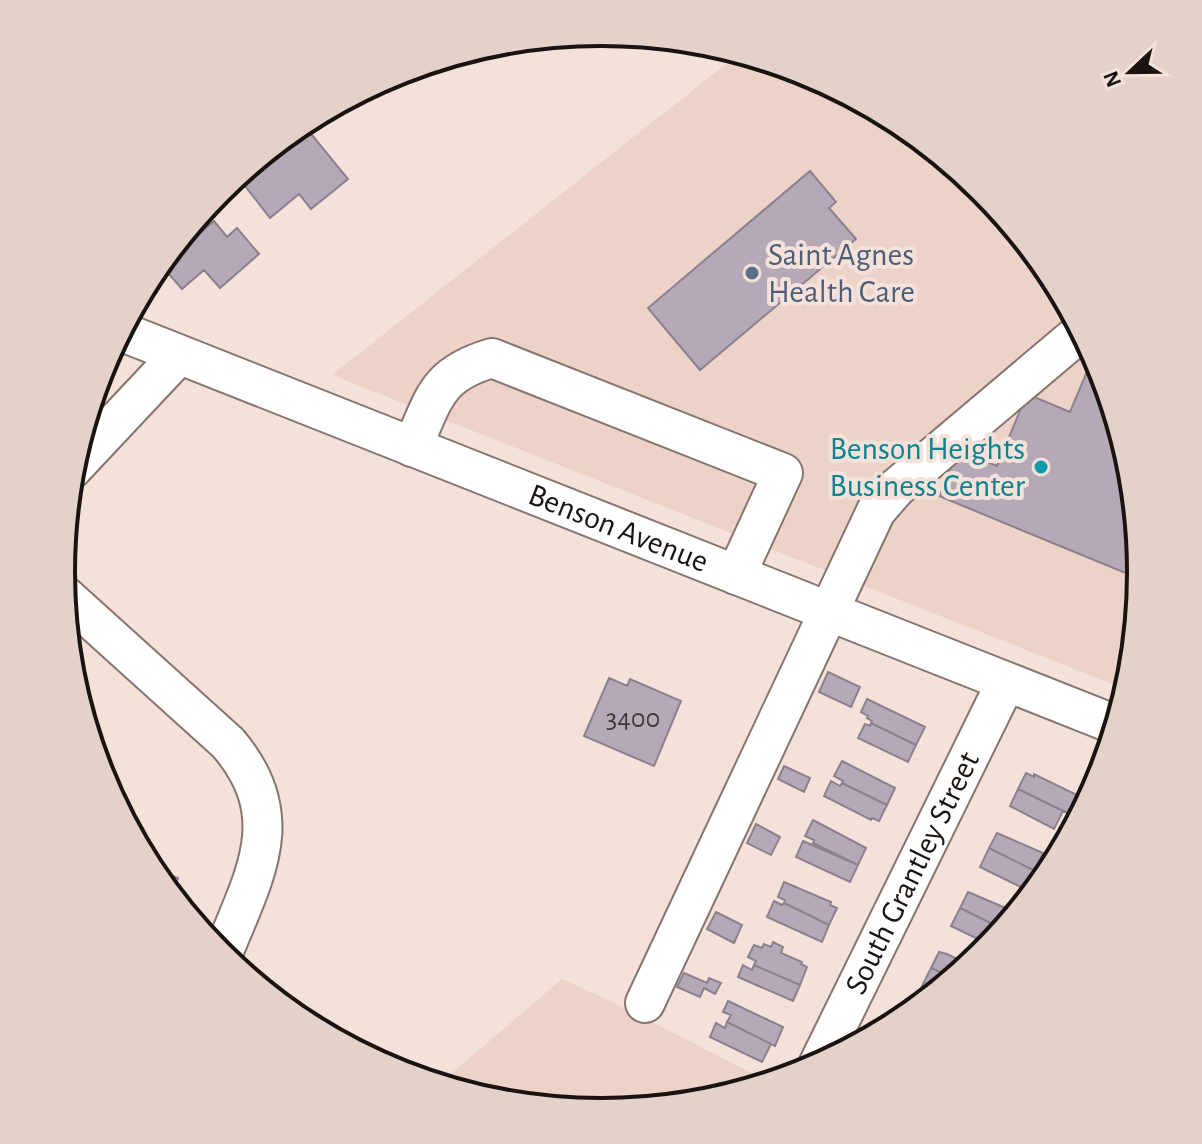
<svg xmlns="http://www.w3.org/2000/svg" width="1202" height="1144" font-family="'Alegreya Sans',sans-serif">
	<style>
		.built { fill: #edd2c8 }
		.building { fill: #b5a9b7; stroke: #8c818f; stroke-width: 2 }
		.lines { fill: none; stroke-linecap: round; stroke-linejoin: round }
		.minor-casing { stroke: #86756e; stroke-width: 42 }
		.minor { stroke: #fff; stroke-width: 38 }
		.service-dot { fill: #5c6f8a; stroke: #f4e1da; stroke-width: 3 }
		.culture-dot { fill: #0f9aa8; stroke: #f4e1da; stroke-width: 3 }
		.labels { text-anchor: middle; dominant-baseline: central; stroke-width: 8; stroke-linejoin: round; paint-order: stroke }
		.number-label { font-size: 28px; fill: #41393a }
		.service-label { font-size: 32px; fill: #4e5e75; stroke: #f4e1da; text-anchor: start }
		.culture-label { font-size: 32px; fill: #0d838f; stroke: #f4e1da; text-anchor: end }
		.street-label { font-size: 32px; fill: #1a1411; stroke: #f4e1da }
		.rim { fill: none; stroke: #1a1411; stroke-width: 4 }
	</style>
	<rect width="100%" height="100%" fill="#f4e1da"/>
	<!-- built -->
	<path class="built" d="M740,53L808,73L901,123L983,190L1050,272L1100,366L1131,467L1141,572L1131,678L1127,690L332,375Z
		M562,979L606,999L770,1082L706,1102L601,1112L495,1102L439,1084Z"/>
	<!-- building -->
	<path class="building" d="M307,129L348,179L311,209L299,194L270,218L242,182Z
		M810,171L836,202L829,208L856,239L700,370L648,308Z
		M214,221L227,237L237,228L259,254L220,288L204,270L182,289L162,266Z
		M1094,355L1100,366L1131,467L1140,579L939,496L958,450L997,466L1027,394L1070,412Z
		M828,672L860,687L851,707L819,692Z
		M609,678L627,686L630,679L681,701L654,766L584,736Z
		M867,699L925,727L916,745L871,723L872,721L867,718L868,716L861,712Z
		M871,723L916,745L908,762L858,738L865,724L870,726Z
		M842,761L895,788L887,805L842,783L843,781L834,776Z
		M784,766L810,778L804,792L778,779Z
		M1026,773L1034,777V774L1085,799L1076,817L1018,789Z
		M831,781L840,786L842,783L887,805L879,821L872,818L871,820L824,796Z
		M1018,789L1063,811L1054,829L1010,806Z
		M813,820L866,848L858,865L813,843L814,840L805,836Z
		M756,824L780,837L771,855L747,843Z
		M997,833L1043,853L1035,871L989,848Z
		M803,841L858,865L850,882L796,857Z
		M989,848L1035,871L1030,880L1039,885L1033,893L980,867Z
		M149,867L178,878L171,896L152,872Z
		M784,882L831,902L830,905L837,908L829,925L784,903L785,900L778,897Z
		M968,892L1015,912L1003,929L960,908Z
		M774,901L782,905L784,903L829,925L822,942L767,917Z
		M960,908L1003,929L990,945L951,926Z
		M716,912L742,925L734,943L707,929Z
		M773,942L783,947L781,953L802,962L801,964L807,967L800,985L754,965L756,961L748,957L754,945L762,948L764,944L771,947Z
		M939,952L947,954L969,965L953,978L931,968Z
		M743,965L752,970L754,965L800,985L793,1001L738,977Z
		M931,968L953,978L935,993L922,986Z
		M684,973L707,983L709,978L721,983L715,994L704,988L700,997L677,987Z
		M728,1001L783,1027L775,1046L727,1022L731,1015L723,1012Z
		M727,1022L771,1044L762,1062L710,1037L716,1023L725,1028Z"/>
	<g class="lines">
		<!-- minor casing -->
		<g class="minor-casing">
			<g id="minor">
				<path id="s1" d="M120,331L1116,725"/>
				<path d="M412,447C435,398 435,375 492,358L783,473L736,575"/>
				<path d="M71,470L179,355"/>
				<path d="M63,594L228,743C292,818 253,877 222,956"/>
				<path d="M645,1003L876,511L896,488L1082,331"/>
				<path id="s2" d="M818,1065L1006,682"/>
			</g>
		</g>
		<!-- minor -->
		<use href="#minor" class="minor"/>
	</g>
	<!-- markers -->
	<circle class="service-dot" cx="752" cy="273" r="8"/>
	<circle class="culture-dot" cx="1041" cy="467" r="8"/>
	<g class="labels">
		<!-- number labels -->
		<g class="number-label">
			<text x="633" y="719">3400</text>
		</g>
		<!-- service labels -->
		<g class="service-label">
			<text x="768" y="255">Saint Agnes<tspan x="768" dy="37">Health Care</tspan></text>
		</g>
		<!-- culture labels -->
		<g class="culture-label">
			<text x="1025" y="449">Benson Heights<tspan x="1025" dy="37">Business Center</tspan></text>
		</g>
		<!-- street labels -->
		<g class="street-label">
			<text stroke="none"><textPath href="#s1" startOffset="536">Benson Avenue</textPath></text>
			<text stroke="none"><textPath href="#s2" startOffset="214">South Grantley Street</textPath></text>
		</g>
	</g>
	<!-- crop -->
	<path d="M0 0H1202V1144H0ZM75 572a526 526 0 1 1 1052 0a526 526 0 1 1-1052 0Z" fill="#e3d1ca" fill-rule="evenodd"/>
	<path class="rim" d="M75 572a526 526 0 1 1 1052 0a526 526 0 1 1-1052 0Z"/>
	<!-- north arrow -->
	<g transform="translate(1130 72) rotate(248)" stroke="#f4e1da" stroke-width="6" paint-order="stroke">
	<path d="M0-6L14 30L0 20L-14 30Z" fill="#1a1411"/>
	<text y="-12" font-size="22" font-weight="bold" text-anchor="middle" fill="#1a1411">N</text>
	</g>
</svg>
